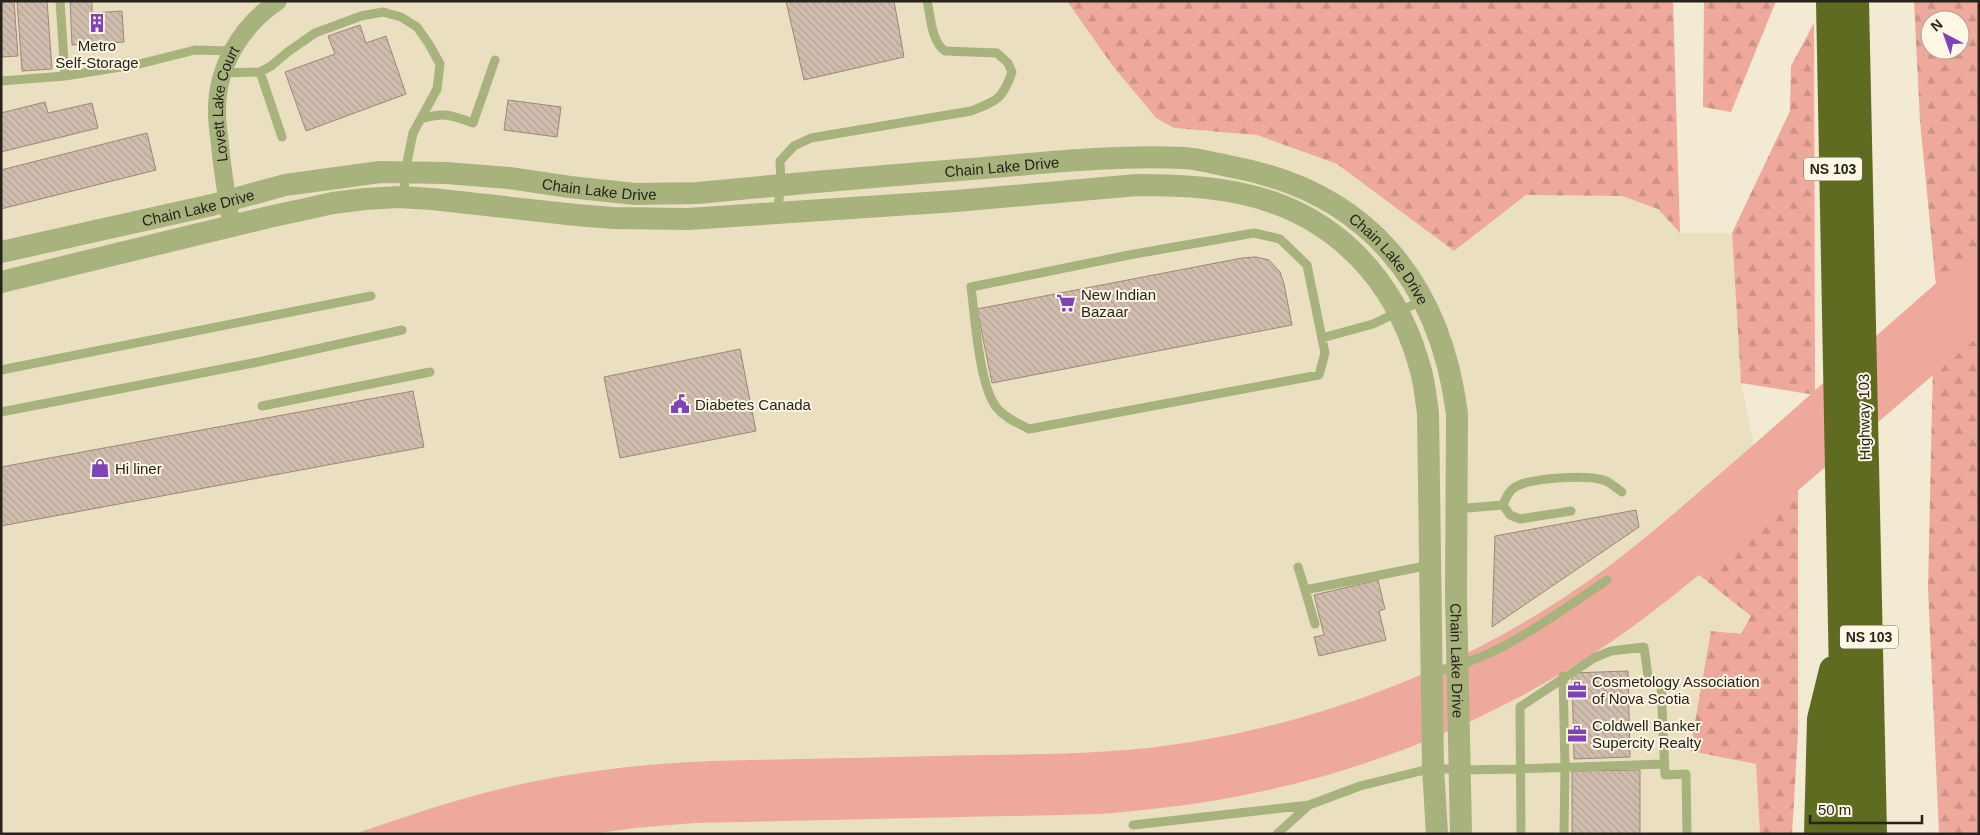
<svg xmlns="http://www.w3.org/2000/svg" width="1980" height="835" font-family="Helvetica,sans-serif">
	<style>
		.built { fill: #ebdfc1 }
		.forest { fill: url(#forest-firs); fill-rule: evenodd }
		.park { fill: #efa99c }
		.building { fill: url(#building-back-hatch); stroke: #9b8879 }
		.lines { fill: none; stroke-linecap: round; stroke-linejoin: round }
		.service { stroke: #a7b27d; stroke-width: 9 }
		.minor { stroke: #a7b27d; stroke-width: 18 }
		.tertiary { stroke: #a7b27d; stroke-width: 22 }
		.motorway { stroke: #606b22; stroke-width: 28 }
		.labels { text-anchor: middle; dominant-baseline: central; stroke-width: 4; stroke-linejoin: round; paint-order: stroke }
		.shield { fill: #fef7e5; stroke: #686358; stroke-width: 1 }
		.shield-label { font-size: 14px; font-weight: bold; fill: #27231b }
		.poi-label { font-size: 15px; fill: #27231b; stroke: #fef7e5; text-anchor: start }
		.street-label { font-size: 15px; fill: #27231b; stroke: #fef7e5 }
	</style>
	<defs>
		<pattern id="forest-firs" width="22" height="20" patternUnits="userSpaceOnUse" patternTransform="scale(1.25)"><rect width="22" height="20" fill="#efa99c"/><path d="M5 1l3.5 6h-7zM16 11l3.5 6h-7z" fill="#cd9186"/></pattern>
		<pattern id="building-back-hatch" width="6" height="6" patternUnits="userSpaceOnUse" patternTransform="scale(1.25)"><rect width="6" height="6" fill="#d1bdad"/><path d="M-1 5l2 2M0 0l6 6M5-1l2 2" fill="none" stroke="#b3a294"/></pattern>
	</defs>
	<rect width="100%" height="100%" fill="#f3ead3"/>
	<!-- built -->
	<path class="built" d="M1,1H1067L1112,65L1156,118L1174,128L1257,135L1337,164L1454,251L1526,195L1622,196L1658,209L1680,233H1732L1741,383L1754,445L1619,559L1559,602L1508,632L1441,667L1375,694L1316,714L1255,730L1188,743L1109,752L711,761L618,767L544,779L486,792L434,807L355,834H1Z
		M1699,575L1751,616L1690,750L1756,764L1760,834H593L636,828L695,823L1276,789L1375,760L1420,743L1490,712L1561,674L1606,645L1652,612Z"/>
	<!-- forest -->
	<path class="forest" d="M1067,1H1673L1680,233L1658,209L1622,196L1526,195L1454,251L1337,164L1257,135L1174,128L1156,118L1112,65Z
		M1704,1H1776L1731,112L1703,107Z
		M1914,1H1979V257L1937,296L1920,121ZM1930,20H1960V50H1930Z
		M1814,23L1815,395L1741,383L1732,233L1790,111L1791,66Z
		M1979,322V834H1939L1928,589L1933,363Z
		M1798,479V734L1792,834H1760L1756,764L1690,751L1711,631L1741,634L1751,616L1699,575L1700,555Z"/>
	<!-- park -->
	<path class="park" d="M1979,246V336L1699,575C1669,599 1638,624 1605,646C1492,721 1363,774 1229,798C1187,806 1144,810 1101,814L695,823L636,828L593,834H355C406,816 456,799 508,787C575,771 643,764 711,761C800,759 888,757 977,755C1049,754 1120,754 1191,742C1322,721 1446,673 1557,602C1614,566 1664,522 1715,478C1804,402 1890,322 1979,246Z"/>
	<!-- building -->
	<path class="building" d="M1,1H14L18,56L2,57Z
		M17,1H47L52,69L22,71Z
		M70,1H92V13L122,11L124,42L72,45Z
		M786,1H894L904,57L804,80Z
		M360,25L366,43L386,36L406,94L306,131L285,72L335,54L328,36Z
		M508,100L561,107L557,137L504,130Z
		M45,102L48,113L92,103L98,128L1,152V113Z
		M147,133L156,170L1,209V170Z
		M1256,257L1269,260L1280,272L1284,284L1292,325L992,383L977,309L1242,258Z
		M740,349L756,431L620,458L604,377Z
		M413,391L424,447L1,526V467Z
		M1636,510L1639,527L1492,627L1495,536Z
		M1378,580L1385,609L1379,611L1386,640L1319,656L1314,637L1324,635L1314,595Z
		M1628,671L1630,757L1574,759L1572,673Z
		M1640,770V834H1572V771Z"/>
	<g class="lines">
		<!-- service -->
		<path class="service" d="M60,1L65,76
			M260,72L282,137
			M223,73L260,72L271,66L289,51L315,33L361,16L383,12L401,17L417,27L429,44L440,64L437,89L413,133L405,172L404,197
			M1,81L65,76L139,64L195,50L231,51
			M421,119C444,112 451,115 473,123L495,60
			M777,213L781,185L780,161L794,146L811,138L971,111C997,101 1003,99 1012,72L1008,63L997,53L945,51C931,41 931,17 927,1
			M1254,233L1280,239L1307,265L1325,353L1319,375L1029,429C1018,423 1005,418 997,408C979,387 975,316 971,287L1129,255Z
			M1322,338L1373,324L1421,301
			M1,370L371,296
			M262,406L430,372
			M1,412L253,363L402,330
			M1503,505L1510,515L1520,519L1571,511
			M1456,509L1503,505C1506,498 1509,490 1517,486C1533,478 1589,474 1606,481C1611,483 1617,489 1622,492
			M1298,567L1305,590
			M1315,624L1305,590L1430,565
			M1433,672C1498,659 1553,616 1607,580
			M1563,676L1565,767L1564,834
			M1133,825L1309,805
			M1277,834L1309,805L1360,786L1433,768L1459,770L1520,769L1664,764
			M1521,834L1520,707L1594,658L1611,651L1644,647L1648,676L1661,685L1665,775L1686,774L1687,834"/>
		<!-- minor -->
		<path class="minor" id="s1" d="M232,226C227,202 224,179 221,155C220,141 217,127 217,113C216,67 241,26 278,1"/>
		<!-- tertiary -->
		<g class="tertiary">
			<path id="s2" d="M1,252L212,205L285,185L380,172L446,173L509,178L570,187L635,194L698,193C790,184 881,176 972,169C1043,163 1113,155 1184,158C1200,159 1217,164 1233,167C1366,192 1440,281 1457,414L1456,596L1461,834"/>
			<path d="M1,282L269,217L333,203L365,199L399,197L432,199L576,215L614,218L688,219L956,201L1137,185C1182,185 1229,187 1272,202C1352,230 1402,295 1422,375C1425,388 1426,401 1428,413L1433,768L1437,834"/>
		</g>
		<!-- motorway -->
		<path class="motorway" d="M1830,1L1846,834
			M1855,1L1873,834
			M1818,834L1821,719L1833,670"/>
	</g>
	<!-- icons -->
	<defs>
		<g id="building-bare" transform="scale(1.5)"><path d="M-4-6H4V6H1V3H-1V6H-4ZM-2.5-4.3h1.7v1.8h-1.7ZM.8-4.3h1.7v1.8H.8ZM-2.5-1h1.7V.8h-1.7ZM.8-1h1.7V.8H.8Z" fill="#7f43b9" stroke="#fef7e5" stroke-width="2.5" paint-order="stroke"/></g>
		<g id="supermarket-bare" transform="scale(1.5)"><path d="M-6-5.5h2.5l.6 2H6L4.5 2H-2.5L-4.4-4H-6ZM-1.5 3.2a1.3 1.3 0 1 0 .1 0ZM3 3.2a1.3 1.3 0 1 0 .1 0Z" fill="#7f43b9" stroke="#fef7e5" stroke-width="2.5" paint-order="stroke"/></g>
		<g id="civic-bare" transform="scale(1.5)"><path d="M-.6-6.5H3V-4.5H.6V-3L4-1V1h2V6H-6V1h2V-1L-.6-3ZM-1.2 2.5V6h2.4V2.5Z" fill="#7f43b9" stroke="#fef7e5" stroke-width="2.5" paint-order="stroke"/></g>
		<g id="shop-bare" transform="scale(1.5)"><path d="M-5-2.5h2.3a2.7 3.5 0 0 1 5.4 0H5L5.5 6h-11ZM-1.5-2.5h3a1.5 2.3 0 0 0-3 0Z" fill="#7f43b9" stroke="#fef7e5" stroke-width="2.5" paint-order="stroke"/></g>
		<g id="office-bare" transform="scale(1.5)"><path d="M-6-3h4V-5.5h4V-3h4V5H-6ZM-1-4.5V-3h2v-1.5ZM-6 0V1H6V0Z" fill="#7f43b9" stroke="#fef7e5" stroke-width="2.5" paint-order="stroke"/></g>
	</defs>
	<g fill-rule="evenodd">
		<use href="#building-bare" x="97" y="23"/>
		<use href="#supermarket-bare" x="1066" y="303"/>
		<use href="#civic-bare" x="680" y="404"/>
		<use href="#shop-bare" x="100" y="468"/>
		<use href="#office-bare" x="1577" y="690"/>
		<use href="#office-bare" x="1577" y="734"/>
	</g>
	<g class="labels">
		<!-- shield labels -->
		<g class="shield">
			<rect x="1804" y="157.5" width="58" height="23" rx="4"/>
			<rect x="1840" y="625.5" width="58" height="23" rx="4"/>
		</g>
		<g class="shield-label">
			<text x="1833" y="169">NS 103</text>
			<text x="1869" y="637">NS 103</text>
		</g>
		<!-- poi labels -->
		<g class="poi-label">
			<text x="97" y="45" text-anchor="middle">Metro<tspan x="97" dy="17">Self-Storage</tspan></text>
			<text x="1081" y="294">New Indian<tspan x="1081" dy="17">Bazaar</tspan></text>
			<text x="695" y="404">Diabetes Canada</text>
			<text x="115" y="468">Hi liner</text>
			<text x="1592" y="681">Cosmetology Association<tspan x="1592" dy="17">of Nova Scotia</tspan></text>
			<text x="1592" y="725">Coldwell Banker<tspan x="1592" dy="17">Supercity Realty</tspan></text>
		</g>
		<!-- street labels -->
		<g class="street-label">
			<text stroke="none"><textPath href="#s1" startOffset="124">Lovett Lake Court</textPath></text>
			<text stroke="none"><textPath href="#s2" startOffset="1012">Chain Lake Drive</textPath></text>
			<text stroke="none"><textPath href="#s2" startOffset="608">Chain Lake Drive</textPath></text>
			<text stroke="none"><textPath href="#s2" startOffset="202">Chain Lake Drive</textPath></text>
			<text stroke="none"><textPath href="#s2" startOffset="1431">Chain Lake Drive</textPath></text>
			<text transform="translate(1864 417) rotate(-91)">Highway 103</text>
			<text stroke="none"><textPath href="#s2" startOffset="1851">Chain Lake Drive</textPath></text>
		</g>
	</g>
	<!-- border -->
	<rect width="1980" height="835" fill="none" stroke="#27231b" stroke-width="5"/>
	<!-- north arrow -->
	<g transform="translate(1945 35) rotate(319)"><circle r="24" fill="#fef7e5" stroke="#a8a294"/>
	<path d="M0-4L9 19L0 12L-9 19Z" fill="#7f43b9"/>
	<text y="-8" font-size="14" font-weight="bold" text-anchor="middle" fill="#27231b">N</text>
	</g>
	<!-- scale -->
	<path d="M1810 815v8h112v-8" fill="none" stroke="#27231b" stroke-width="2.5"/>
	<text x="1818" y="815" font-size="15" fill="#27231b" stroke="#fef7e5" stroke-width="4" paint-order="stroke">50 m</text>
</svg>
